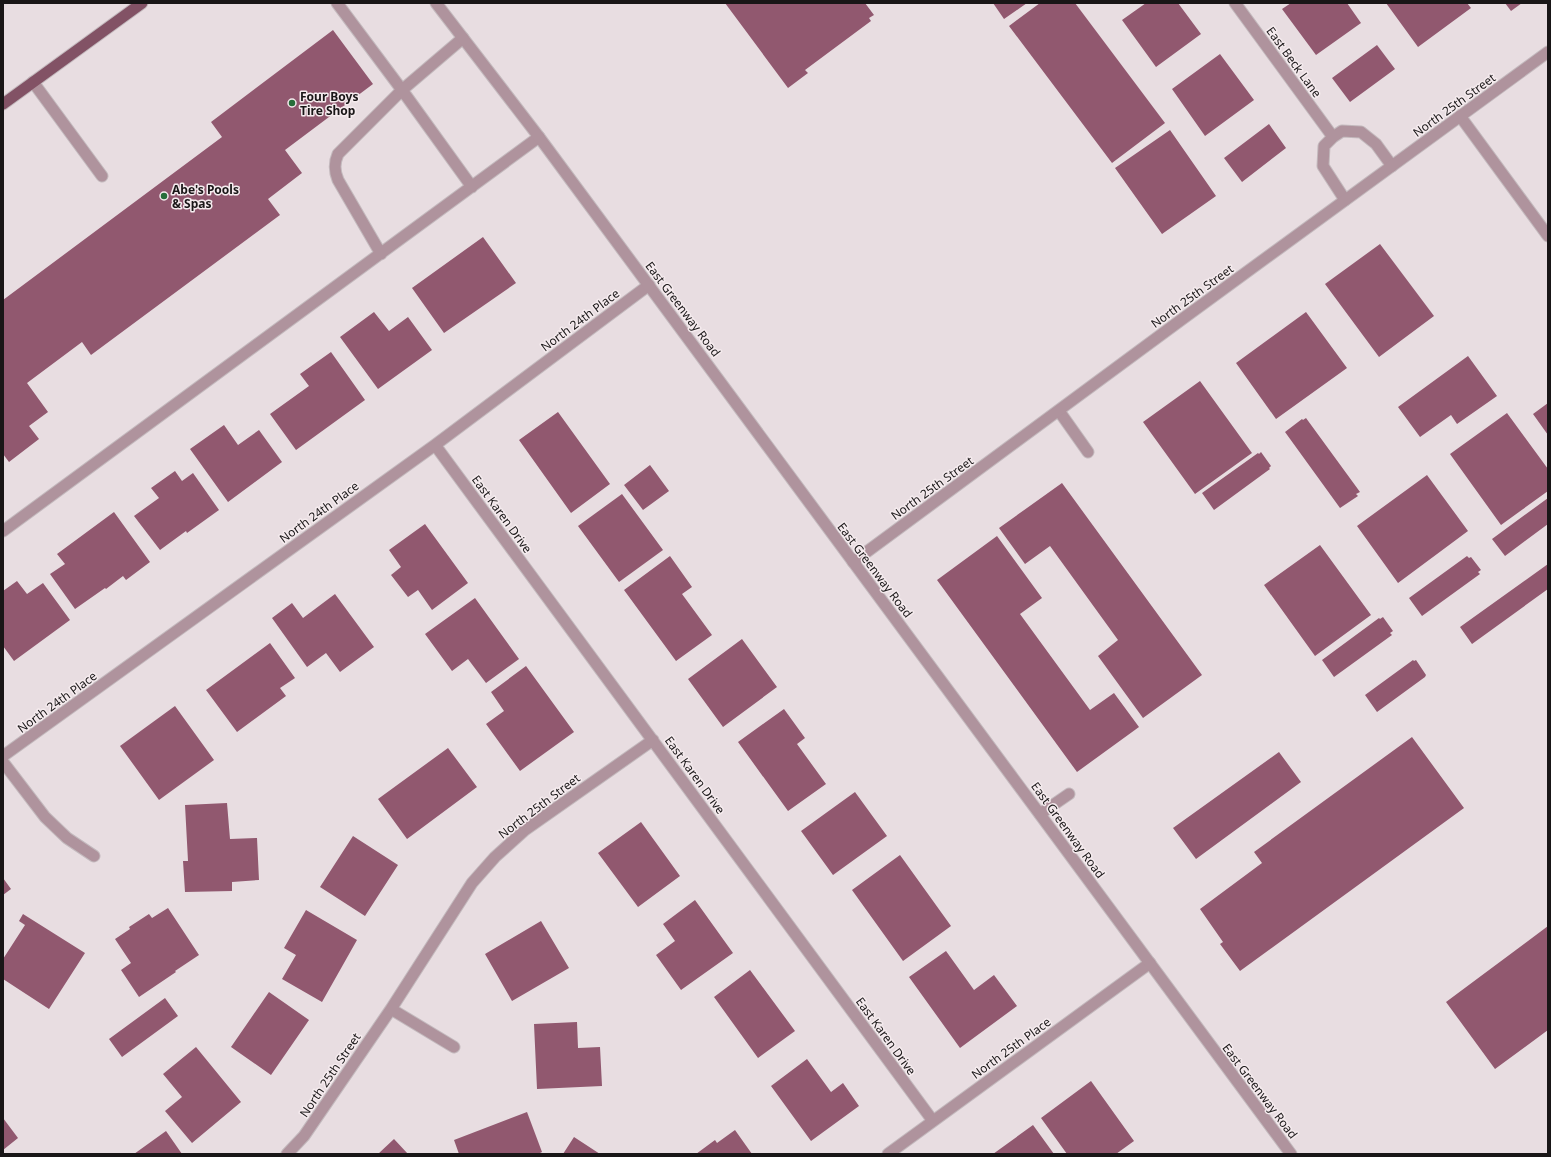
<svg xmlns="http://www.w3.org/2000/svg" width="1551" height="1157" font-family="'Noto Sans',sans-serif">
	<style>
		.building { fill: #91586f }
		.lines { fill: none; stroke-linecap: round; stroke-linejoin: round }
		.service-casing { stroke: #c3b9bd; stroke-width: 13 }
		.minor-casing { stroke: #c3b9bd; stroke-width: 13 }
		.tertiary-casing { stroke: #c3b9bd; stroke-width: 13 }
		.primary-casing { stroke: #c3b9bd; stroke-width: 13 }
		.service { stroke: #af939d; stroke-width: 11 }
		.minor { stroke: #af939d; stroke-width: 11 }
		.tertiary { stroke: #af939d; stroke-width: 11 }
		.primary { stroke: #825265; stroke-width: 11 }
		.poi-dot { fill: #276e3a; stroke: #f5ebee; stroke-width: 1.5 }
		.labels { text-anchor: middle; dominant-baseline: central; stroke-width: 3; stroke-linejoin: round; paint-order: stroke }
		.street-label { font-size: 12px; fill: #191617; stroke: #f5ebee }
		.poi-label { font-size: 12px; font-weight: bold; fill: #191617; stroke: #f5ebee; text-anchor: start }
	</style>
	<rect width="100%" height="100%" fill="#e8dde1"/>
	<!-- building -->
	<path class="building" d="M725,3H865L874,15L869,18L871,21L805,70L808,73L788,88Z
		M993,3H1027L1004,19Z
		M1040,3H1075L1165,123L1112,163L1009,26Z
		M1146,3H1178L1201,34L1156,67L1122,20Z
		M1291,3H1347L1361,23L1316,55L1282,9Z
		M1386,3H1467L1471,8L1418,47Z
		M1505,3H1522L1511,11Z
		M333,30L373,84L285,150L302,173L268,199L280,215L91,355L82,342L27,383L48,412L29,426L39,439L9,462L3,454V300L222,137L211,122Z
		M1377,45L1395,69L1350,102L1332,78Z
		M1220,54L1254,100L1205,136L1172,89Z
		M1269,124L1286,148L1242,182L1224,158Z
		M1170,130L1216,196L1162,234L1115,168Z
		M483,237L516,283L444,333L412,288Z
		M1380,244L1434,316L1379,357L1325,284Z
		M374,312L389,331L408,317L432,350L378,389L340,337Z
		M1306,312L1347,368L1276,419L1236,363Z
		M331,352L365,400L296,450L270,414L309,386L300,374Z
		M1468,356L1497,396L1457,424L1451,415L1420,437L1398,407Z
		M1200,381L1252,453L1195,494L1143,422Z
		M1548,403V435L1533,414Z
		M558,412L610,484L571,513L519,440Z
		M1507,413L1548,469V491L1501,525L1450,454Z
		M1306,418L1360,492L1356,494L1358,496L1340,508L1285,432L1302,419L1303,420Z
		M224,425L238,445L259,430L282,462L228,502L190,449Z
		M1261,452L1271,466L1269,468L1270,469L1214,510L1202,493L1258,453L1259,454Z
		M650,465L669,491L643,510L624,485Z
		M175,471L182,481L193,473L219,510L187,533L186,531L160,550L134,516L159,498L151,488Z
		M1427,475L1468,531L1398,583L1357,526Z
		M1062,483L1202,675L1143,718L1098,656L1118,640L1050,546L1025,564L999,528Z
		M622,494L663,550L619,582L578,526Z
		M1548,498V524L1505,556L1492,539Z
		M114,512L150,562L126,580L123,576L106,589L105,588L75,609L50,574L65,564L57,554Z
		M425,524L468,583L432,610L418,590L408,597L391,575L401,567L389,550Z
		M997,536L1042,598L1020,614L1090,710L1114,693L1139,727L1077,772L937,580Z
		M1320,545L1371,615L1315,656L1264,585Z
		M670,556L692,587L682,594L712,635L676,661L624,590Z
		M1467,556L1469,558L1471,557L1481,570L1478,572L1480,574L1422,616L1409,598Z
		M1548,564V589L1472,644L1460,627Z
		M17,581L27,594L43,583L70,620L14,661L3,646V591Z
		M335,594L374,647L340,672L326,653L307,667L272,618L292,603L303,618Z
		M475,598L519,659L486,683L468,659L452,671L425,634Z
		M1383,617L1393,631L1390,633L1392,635L1334,677L1322,660L1379,618L1380,619Z
		M742,639L777,687L723,727L688,679Z
		M270,643L295,678L280,688L286,696L237,732L206,690Z
		M1413,660L1414,661L1416,660L1426,675L1425,677L1377,712L1365,695Z
		M526,666L574,732L520,771L486,724L504,711L491,692Z
		M175,706L214,760L159,800L120,746Z
		M784,709L805,738L797,744L826,784L788,811L738,742Z
		M1412,737L1464,808L1240,971L1220,944L1223,942L1200,909L1262,863L1254,852Z
		M448,748L477,787L407,839L378,799Z
		M1279,752L1301,782L1196,859L1173,828Z
		M855,792L887,836L833,875L801,831Z
		M227,803L230,839L257,838L259,880L232,882V891L185,892L183,861H188L185,805Z
		M641,822L680,876L638,907L598,853Z
		M353,836L398,865L365,916L320,887Z
		M900,855L951,926L903,961L852,890Z
		M3,878L11,889L3,895Z
		M695,900L733,953L681,990L656,955L675,941L663,924Z
		M168,908L199,955L175,971L176,972L139,997L121,970L131,963L115,939L130,929L129,927L149,914L152,918Z
		M306,910L357,940L322,1002L282,979L296,955L284,948Z
		M23,914L85,953L49,1009L3,979V959L25,925L19,921Z
		M541,921L569,968L512,1001L485,954Z
		M1548,926V1030L1495,1069L1446,1002Z
		M946,951L974,990L994,975L1017,1006L960,1048L909,977Z
		M750,970L795,1031L758,1058L714,997Z
		M269,992L309,1020L271,1075L231,1047Z
		M165,998L178,1016L122,1057L109,1039Z
		M577,1022L578,1048L600,1047L602,1086L537,1089L534,1024Z
		M196,1047L241,1102L192,1143L165,1111L182,1097L163,1074Z
		M807,1059L831,1092L843,1083L859,1106L811,1141L771,1086Z
		M1091,1081L1134,1141L1116,1154H1093L1092,1153L1090,1154H1067L1041,1118Z
		M527,1112L542,1152L538,1154H459L454,1140Z
		M3,1118L18,1138L3,1150Z
		M1033,1125L1054,1154H993Z
		M735,1130L752,1154H696L715,1140L717,1143Z
		M166,1131L182,1154H134Z
		M574,1137L600,1154H563Z
		M394,1139L408,1154H378Z"/>
	<g class="lines">
		<!-- service casing -->
		<g class="service-casing">
			<path id="service" d="M337,3L402,90L472,187
				M1235,3L1333,137
				M33,82L102,176
				M1460,116L1548,236
				M1345,200L1323,166L1324,146L1333,137L1342,131L1361,132L1376,144L1392,166
				M381,254L338,180C334,170 334,163 338,154L402,90L463,38
				M1059,411L1088,452
				M3,531L539,137
				M1040,814L1069,794"/>
		</g>
		<!-- minor casing -->
		<g class="minor-casing">
			<path id="minor" d="M435,445L933,1121
				M853,562L1181,320L1548,52
				M3,756L435,445L649,285
				M3,762L45,817L67,838L94,856
				M391,1009L454,1047
				M287,1154L304,1136L391,1009L472,883L495,857L525,830L653,740
				M888,1154L1150,963"/>
		</g>
		<!-- tertiary casing -->
		<g class="tertiary-casing">
			<path id="tertiary" d="M436,3L539,137L1291,1154"/>
		</g>
		<!-- primary casing -->
		<g class="primary-casing">
			<path id="primary" d="M3,104L142,3"/>
		</g>
		<!-- service -->
		<use href="#service" class="service"/>
		<!-- minor -->
		<use href="#minor" class="minor"/>
		<!-- tertiary -->
		<use href="#tertiary" class="tertiary"/>
		<!-- primary -->
		<use href="#primary" class="primary"/>
	</g>
	<!-- markers -->
	<g class="poi-dot">
		<circle cx="292" cy="103" r="4"/>
		<circle cx="164" cy="196" r="4"/>
	</g>
	<g class="labels">
		<!-- street labels -->
		<g class="street-label">
			<text transform="translate(1294 62) rotate(54)">East Beck Lane</text>
			<text transform="translate(1454 105) rotate(-36)">North 25th Street</text>
			<text transform="translate(1192 296) rotate(-36)">North 25th Street</text>
			<text transform="translate(683 309) rotate(53)">East Greenway Road</text>
			<text transform="translate(580 320) rotate(-37)">North 24th Place</text>
			<text transform="translate(932 488) rotate(-36)">North 25th Street</text>
			<text transform="translate(319 512) rotate(-36)">North 24th Place</text>
			<text transform="translate(502 514) rotate(54)">East Karen Drive</text>
			<text transform="translate(875 570) rotate(53)">East Greenway Road</text>
			<text transform="translate(57 702) rotate(-36)">North 24th Place</text>
			<text transform="translate(695 775) rotate(54)">East Karen Drive</text>
			<text transform="translate(539 806) rotate(-37)">North 25th Street</text>
			<text transform="translate(1068 830) rotate(54)">East Greenway Road</text>
			<text transform="translate(886 1036) rotate(54)">East Karen Drive</text>
			<text transform="translate(1011 1048) rotate(-36)">North 25th Place</text>
			<text transform="translate(330 1075) rotate(-56)">North 25th Street</text>
			<text transform="translate(1260 1091) rotate(53)">East Greenway Road</text>
		</g>
		<!-- poi labels -->
		<g class="poi-label">
			<text x="300" y="96">Four Boys<tspan x="300" dy="14">Tire Shop</tspan></text>
			<text x="172" y="189">Abe's Pools<tspan x="172" dy="14">&amp; Spas</tspan></text>
		</g>
	</g>
	<!-- border -->
	<rect width="1551" height="1157" fill="none" stroke="#191617" stroke-width="8"/>
</svg>
